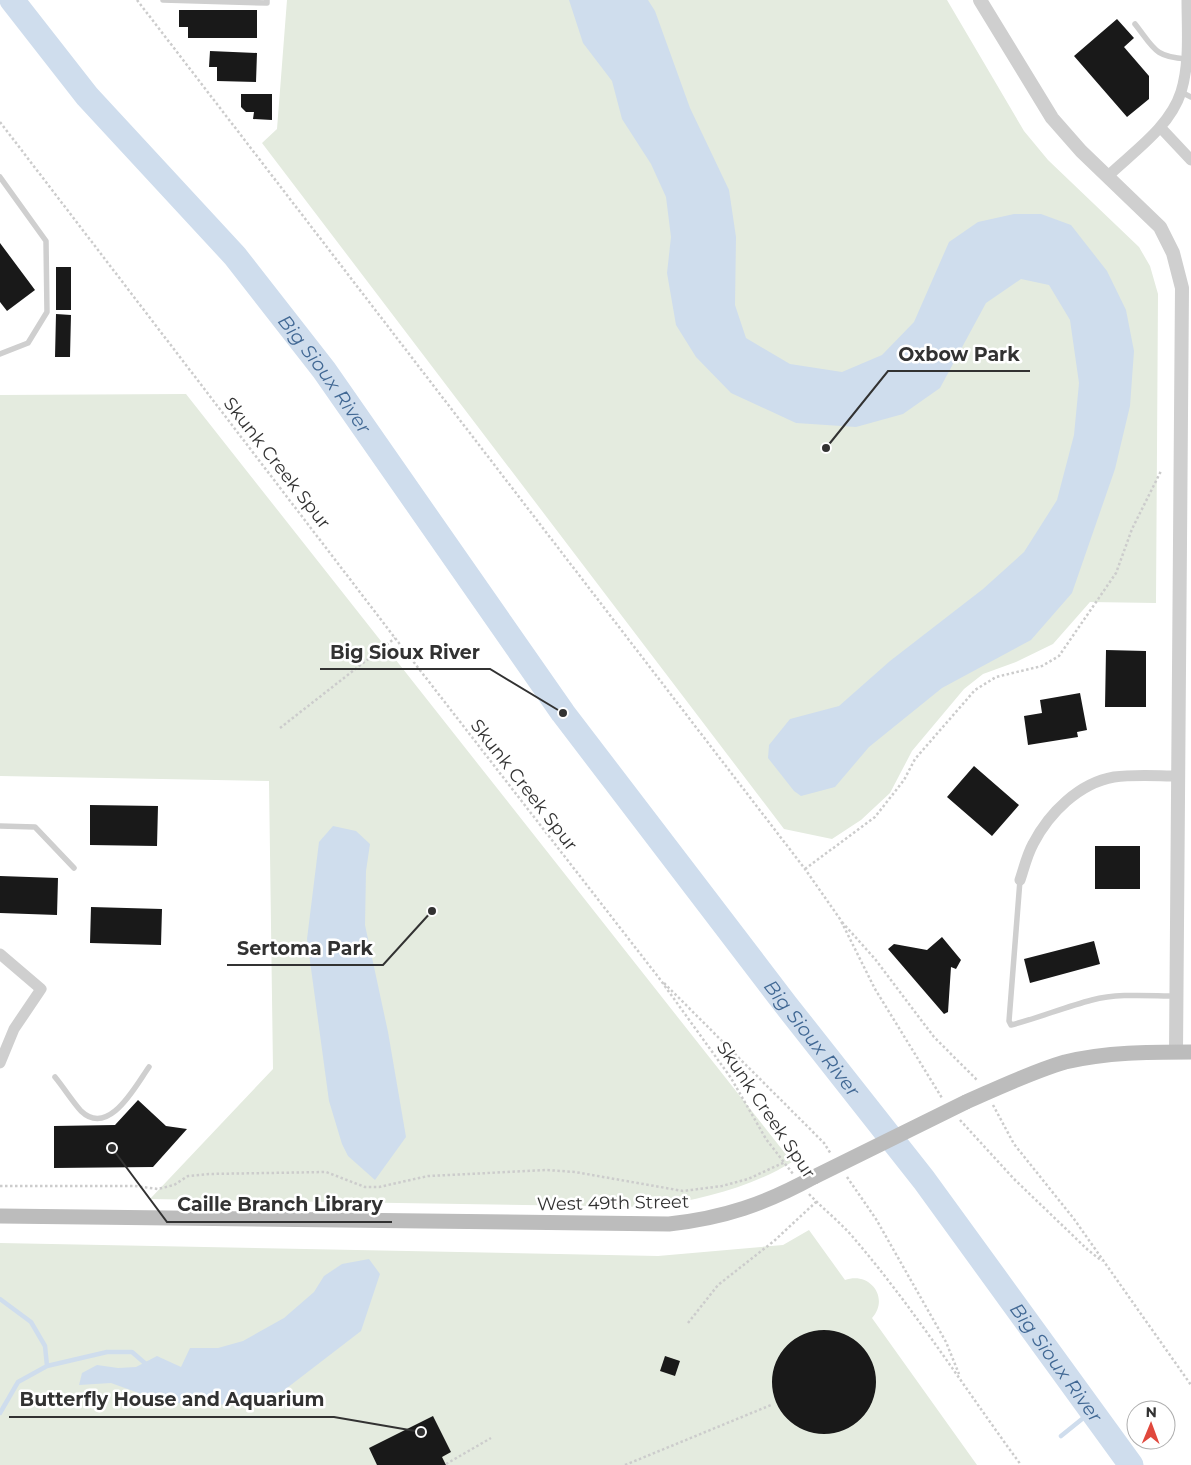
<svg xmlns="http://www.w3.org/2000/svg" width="1191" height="1465" font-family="Montserrat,sans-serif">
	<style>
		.green { fill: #e4ebdf }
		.water { fill: #cfdded }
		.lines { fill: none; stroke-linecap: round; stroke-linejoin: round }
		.stream { stroke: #cfdded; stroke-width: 4.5 }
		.river { stroke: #cfdded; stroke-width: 25 }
		.building { fill: #191919 }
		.path { stroke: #ccc; stroke-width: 2.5; stroke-dasharray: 2.5 2.5; stroke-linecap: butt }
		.service { stroke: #cfcfcf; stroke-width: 5.5 }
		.minor { stroke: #cfcfcf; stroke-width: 11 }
		.tertiary { stroke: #cfcfcf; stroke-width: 14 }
		.secondary { stroke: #bcbcbc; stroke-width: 15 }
		.secondary-bridge { stroke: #bcbcbc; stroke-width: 15 }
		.labels { text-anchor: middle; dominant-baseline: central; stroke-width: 5; stroke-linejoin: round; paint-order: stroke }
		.street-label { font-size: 18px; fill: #323232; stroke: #fff }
		.water-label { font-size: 19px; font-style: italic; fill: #416894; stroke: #fff }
		.leader { fill: none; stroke: #323232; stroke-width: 2 }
		.callout-dot { fill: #323232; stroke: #fff; stroke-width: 2 }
		.callout-label { font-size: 19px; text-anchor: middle; font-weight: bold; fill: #323232; stroke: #fff; stroke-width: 5; stroke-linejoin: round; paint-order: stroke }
	</style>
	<rect width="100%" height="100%" fill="#fff"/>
	<!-- green -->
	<path class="green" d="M287,0H947L1024,131L1048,160L1139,247L1150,266L1158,294L1156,603L1090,602L1053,644L1016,662L983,674L964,689L912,751L890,793L861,820L832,839L784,829L262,143L277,129Z
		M186,394L792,1162C750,1188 702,1199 654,1207L150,1199L273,1069L269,781L0,776V395Z
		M809,1230L845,1280C870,1271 890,1298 872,1318L977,1465H0V1243L658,1256L783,1245Z"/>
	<!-- water -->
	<path class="water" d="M569,0H648L655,11L690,108L729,190L736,237L735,305L746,338L790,364L842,372L882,355L914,322L949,242L978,222L1014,214H1041L1071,225L1107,271L1126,310L1134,351L1130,406L1115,469L1072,593L1031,640L942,688L869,747L835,787L801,796L794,791L768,758L769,745L790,719L839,706L890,661L983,589L1024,552L1057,500L1074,435L1079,383L1070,320L1049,285L1021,279L986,303L940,388L903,414L856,427L796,423L731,393L696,357L676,325L667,273L671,237L666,197L651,164L622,119L612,81L583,43Z
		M333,826L356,831L370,844L366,871L365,925L388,1032L406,1137L375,1180L348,1156L342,1144L329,1101L307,939L319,842Z
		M369,1259L380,1274L361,1331L283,1391L238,1403L197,1407L147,1396L111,1383L79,1385L82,1373L97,1365L118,1368L136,1367L157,1356L181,1367L190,1348H218L243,1341L284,1318L314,1292L324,1276L342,1264Z"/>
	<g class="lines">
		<!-- stream -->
		<path class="stream" d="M0,1299L31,1322L45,1346L47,1366
			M0,1413L18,1382L47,1366L107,1352H132L147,1365
			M1061,1436L1092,1411"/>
		<!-- river -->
		<path class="river" id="s1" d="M12,0L87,96L235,256L324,370L563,713L786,1005L924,1180L1131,1465"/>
	</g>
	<!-- building -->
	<path class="building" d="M179,10H257V38H188V27H179Z
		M1117,19L1134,38L1124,47L1149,76V99L1127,117L1074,56Z
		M210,51L257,53L256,82L217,81V67H209Z
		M241,94H272V120L253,119L254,112H246L241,107Z
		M0,243L35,290L7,311L0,302Z
		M56,267H71V310H56Z
		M56,314L71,315L70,357H55Z
		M1106,650L1146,651V707H1105Z
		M1080,693L1087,730L1077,732L1078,737L1028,745L1024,716L1042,713L1040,700Z
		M974,766L1019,805L992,836L947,797Z
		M90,805L158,806L157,846L90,845Z
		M1095,846H1140V889H1095Z
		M0,876L58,878L57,915L0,913Z
		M91,907L162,909L161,945L90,943Z
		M942,937L961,960L956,969L951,967L948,1012L944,1014L888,949L894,944L927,950Z
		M1094,941L1100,964L1030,983L1024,959Z
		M138,1100L166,1126L187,1129L153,1167L54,1168V1126L115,1125Z
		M772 1382a52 52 0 1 1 104 0a52 52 0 1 1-104 0Z
		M665,1356L680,1361L675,1376L660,1371Z
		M433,1416L451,1452L442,1457L446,1465H377L369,1448Z"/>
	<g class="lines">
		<!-- path -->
		<path class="path" d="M137,0L805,869L840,919L875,989L942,1098
			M0,122L395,638L659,978L731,1078L766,1139L793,1174
			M280,728L395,638
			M805,869L875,817L904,780L915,759L975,690L996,677L1042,666L1059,656L1116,573L1132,529L1161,471
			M842,922L875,959L934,1037L978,1081
			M664,983L824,1143L831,1154
			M993,1105L1014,1144L1074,1219L1191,1385
			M960,1120L1014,1179L1088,1250L1102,1261
			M847,1177L876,1219L946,1342L959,1374
			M0,1186H135L158,1189L174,1185L188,1176L209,1174L326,1172L365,1187H379L428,1176L547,1170L575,1172L683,1191L722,1186L748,1179L785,1162
			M809,1194C823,1209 839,1221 852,1236C914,1308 965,1389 1021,1465
			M688,1323L718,1285L774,1241L816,1202
			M446,1464L491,1438
			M625,1465L771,1405"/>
		<!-- service -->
		<path class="service" d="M163,0L267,3V0
			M1135,24C1154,48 1154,57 1186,59
			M1181,92L1191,97
			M0,177L46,241L47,312L28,343L0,354
			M0,826L35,827L74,868
			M1020,880L1009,1021L1011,1025C1038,1018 1065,1007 1092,1000C1119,993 1149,996 1177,996
			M55,1077C64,1088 72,1101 81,1111C109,1138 136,1085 149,1067"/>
		<!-- minor -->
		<path class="minor" d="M1160,127L1191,160
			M1108,176C1133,152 1170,127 1181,92C1190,63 1187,30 1187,0
			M1020,880C1024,868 1027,855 1033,844C1049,813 1079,783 1114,777C1135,774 1158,776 1179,776
			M0,954L41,989L14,1029L0,1063"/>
		<!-- tertiary -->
		<path class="tertiary" d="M980,0L1052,118L1081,151L1160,227L1173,253L1182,288L1176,1052"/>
		<!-- secondary -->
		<path class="secondary" d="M966,1102C998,1088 1031,1072 1065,1062C1107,1052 1149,1052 1191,1052
			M0,1216L669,1224C724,1218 765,1204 814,1177"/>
		<!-- secondary-bridge -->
		<path class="secondary-bridge" d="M814,1177L966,1102"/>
	</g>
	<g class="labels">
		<!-- street labels -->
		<g class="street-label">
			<text transform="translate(277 463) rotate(52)">Skunk Creek Spur</text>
			<text transform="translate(524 785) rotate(52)">Skunk Creek Spur</text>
			<text transform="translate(766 1110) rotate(56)">Skunk Creek Spur</text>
			<text transform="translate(613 1203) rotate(-1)">West 49th Street</text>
		</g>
		<!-- water labels -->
		<g class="water-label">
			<text stroke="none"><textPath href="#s1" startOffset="488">Big Sioux River</textPath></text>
			<text stroke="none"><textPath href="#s1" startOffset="1312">Big Sioux River</textPath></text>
			<text stroke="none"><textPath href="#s1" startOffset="1718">Big Sioux River</textPath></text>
		</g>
	</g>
	<!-- callouts -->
	<path class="leader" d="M826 448L888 371H1030M563 713L490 669H320M432 911L383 965H227M112 1148L167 1222H392M421 1432L334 1417H9"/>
	<g class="callout-dot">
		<circle cx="826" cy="448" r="5"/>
		<circle cx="563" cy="713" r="5"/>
		<circle cx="432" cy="911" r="5"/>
		<circle cx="112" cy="1148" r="5"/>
		<circle cx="421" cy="1432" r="5"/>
	</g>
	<g class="callout-label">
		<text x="959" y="361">Oxbow Park</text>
		<text x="405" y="659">Big Sioux River</text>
		<text x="305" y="955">Sertoma Park</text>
		<text x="280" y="1211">Caille Branch Library</text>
		<text x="172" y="1406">Butterfly House and Aquarium</text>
	</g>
	<!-- north arrow -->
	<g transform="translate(1151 1425) rotate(1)"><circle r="24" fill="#ffffff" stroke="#adadad"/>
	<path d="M0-4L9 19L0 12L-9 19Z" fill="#e0483d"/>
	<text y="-8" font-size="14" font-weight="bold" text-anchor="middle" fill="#323232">N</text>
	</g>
</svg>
